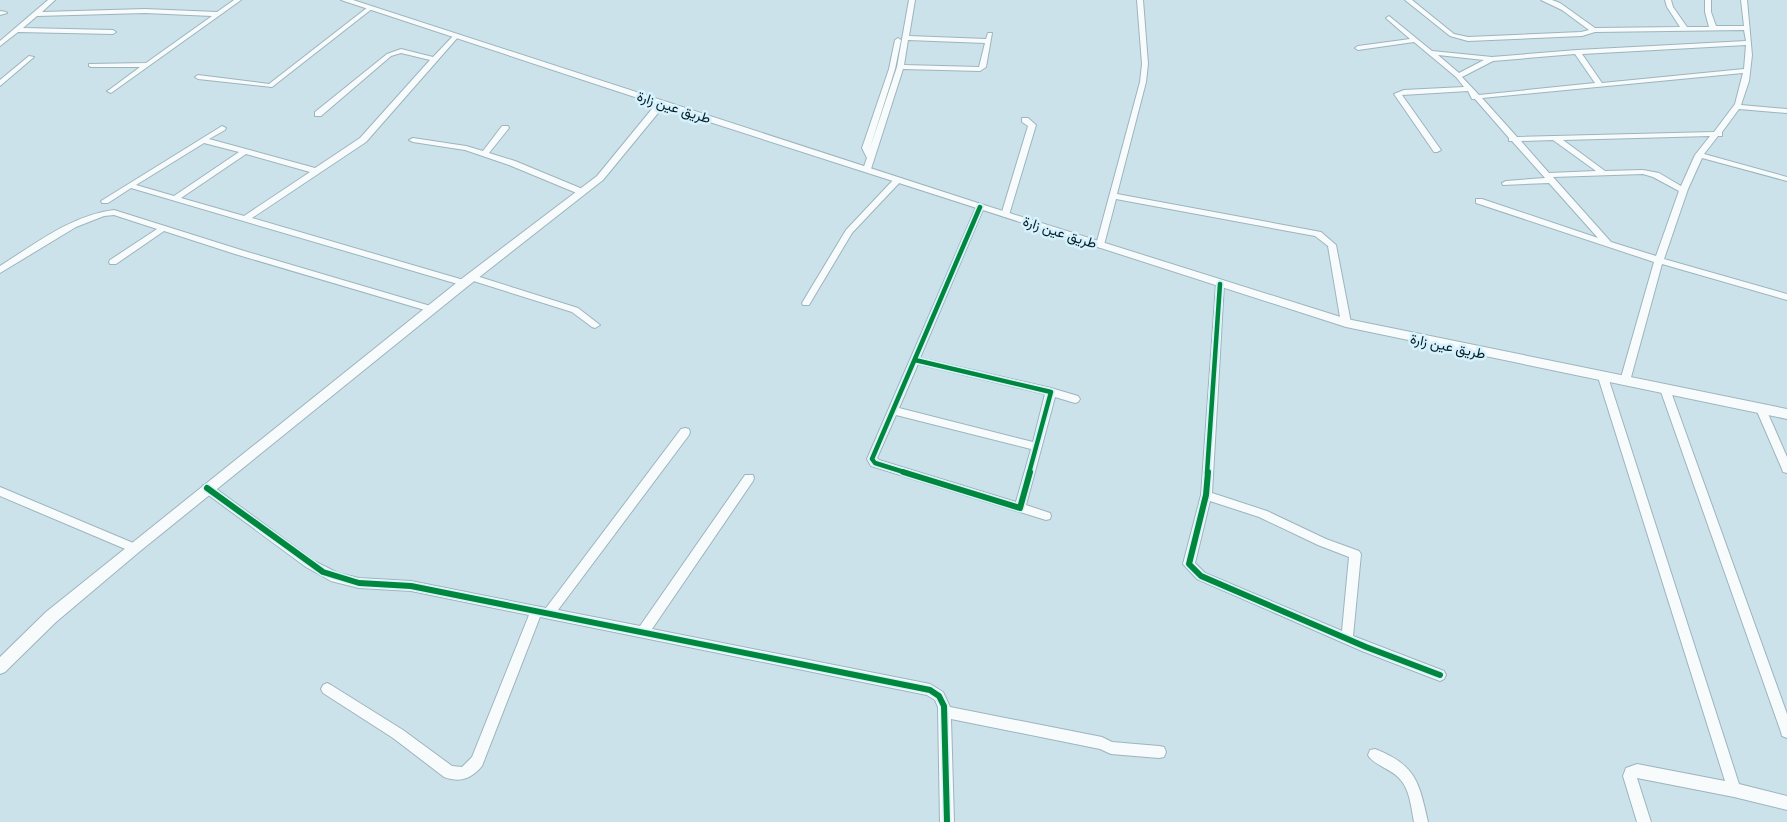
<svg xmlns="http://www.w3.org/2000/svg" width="1787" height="822" font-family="'IBM Plex Sans',Vazirmatn,sans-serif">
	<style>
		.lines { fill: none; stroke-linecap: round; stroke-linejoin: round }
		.minor-casing { stroke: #9db4bd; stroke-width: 2 }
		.major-casing { stroke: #9db4bd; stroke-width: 2 }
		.minor { fill: #f7fbfc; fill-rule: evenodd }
		.major { fill: #f7fbfc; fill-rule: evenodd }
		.cycleway-far1-casing { stroke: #d7f2fd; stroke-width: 8 }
		.cycleway-casing { stroke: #d7f2fd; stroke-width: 9 }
		.cycleway-far1 { stroke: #00873e; stroke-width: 4.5 }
		.cycleway { stroke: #00873e; stroke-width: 6 }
		.labels { text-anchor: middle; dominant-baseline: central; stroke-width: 5; stroke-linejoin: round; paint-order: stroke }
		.street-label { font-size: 14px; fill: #011e28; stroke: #d7f2fd }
	</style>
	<rect width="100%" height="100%" fill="#cce2eb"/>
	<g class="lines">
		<!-- minor casing -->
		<g class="minor-casing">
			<path id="minor" d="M48,0H55L42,12L145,9L217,12L234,0H241L111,93L107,91L109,90L140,67H91L89,66V64L146,63L212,16L145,13L37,16L23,28L113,30L116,32L113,34L18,32L0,46V41Z
				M909,0H915L909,36L986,39L988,33H992L986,67L980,71L903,69L871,169L870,171H864L863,169L867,158L862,148L889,69L895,40L898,38L901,40L895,69L870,148L897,67ZM908,40L985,43L979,67L904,65Z
				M1137,0H1143L1148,64L1146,82L1117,194L1321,232L1336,245L1351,323L1349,325H1343L1341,323L1328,246L1315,236L1116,199L1104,245L1100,248L1096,245L1140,82L1142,64Z
				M1405,0H1412L1454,34L1468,37L1581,32L1589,30L1562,10L1541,0H1552L1560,3L1595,28L1680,27L1667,7L1665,0H1671L1673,7L1687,27H1709L1705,12V0H1711V12L1716,26H1744L1741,0H1747L1752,55L1749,81L1741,105L1787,109V113L1739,109L1722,132V136H1718L1704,154L1787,177V181L1702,158L1688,189L1664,259L1787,294V300L1662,264L1630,381L1625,385L1622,383L1620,381L1654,262L1476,203V199H1482L1598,238L1549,183L1503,185L1502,183L1506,181L1545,178L1512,141H1509V138L1475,99H1472L1468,91L1402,95L1441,150L1437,152H1434L1394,94L1404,90L1464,87L1456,77L1414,42L1358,50L1355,48L1358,46L1410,39L1387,19L1386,18L1389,16L1432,51L1492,57L1577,50L1746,41L1744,30L1595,32L1582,36L1468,41L1450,36ZM1746,45L1744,69L1602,83L1582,54ZM1575,54L1595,83L1479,95L1462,77L1493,61ZM1438,55L1484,60L1459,73ZM1743,73L1735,104L1714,132L1517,137L1482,98ZM1710,136L1695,155L1681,186L1659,173L1643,170L1605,171L1563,140ZM1553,140L1596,171L1549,173L1521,141ZM1643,174L1653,177L1679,191L1656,256L1611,242L1553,177Z
				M368,7L373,8L272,87L198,79L195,77L198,75L269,84Z
				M0,11L6,12L7,13L0,15Z
				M454,35L459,36L366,142L252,218L467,281L468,283L467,285H461L131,188L108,203H102L101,201L222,126L226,128L225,130L209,139L315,168L360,138L430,60L401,53L391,56L321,116H315V112L387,54L401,49L433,57ZM204,143L239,152L174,196L136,185ZM246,154L310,172L244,216L181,198Z
				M29,56L34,57L0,86V80Z
				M1022,118H1028L1036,125L1009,215L1005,217L1001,215L1028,126L1022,122Z
				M502,126H508L509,128L489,153L515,161L585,190V194H579L509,165L465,150L413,142L409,140L413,138L466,146L483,151Z
				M895,178H901L902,180L852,233L809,305H803L802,303L846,230Z
				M977,205H983L984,207L920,358L1051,388L1078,396L1080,399L1078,402L1075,403L1055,397L1026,505L1050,513L1051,516L1050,519L1046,520L871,466L867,459ZM918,364L1045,394L1033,442L899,408ZM896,415L1031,449L1016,502L879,460L877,458Z
				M114,210L241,250L434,307L436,309L434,311H428L235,254L164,231L116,264H110L109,262L110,260L157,229L114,215L104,216L76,227L0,273V266C35,244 72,215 114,210Z
				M470,274L578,308L600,325L595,328L592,327L572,312L467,279L466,277Z
				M1220,281L1224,284L1212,493L1267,511L1326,539L1359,551L1361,554L1353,636L1444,671L1446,675L1444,679L1440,681L1362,651L1197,579L1183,564L1201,495L1216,284ZM1210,501L1259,517L1318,545L1349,557L1342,631L1205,573L1195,563Z
				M1603,374L1608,377L1739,784L1787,796V810L1734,797L1637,778L1651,822H1637L1623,776L1626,768L1637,764L1725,781L1598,377Z
				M1665,385L1670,389L1787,714V738L1782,736L1781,732L1660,389Z
				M1761,405L1766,409L1787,457V473L1783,472L1782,469L1756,409Z
				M685,428L689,429L690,432L689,435L558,610L640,626L745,475H753L754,478L753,481L652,629L930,684L943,692L950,707L1102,737L1112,742L1159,746L1164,747L1166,752L1164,757L1159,758L1111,754L1100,749L951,719L954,822H940L938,707L935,700L927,695L540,617L482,766C471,779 460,783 444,777L393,738L323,693L321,689L323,685L327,683L331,685L403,730L452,766L462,767L472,757L529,615L411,591L359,588L331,581L306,567L203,491L202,488L203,485H211L314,561L338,573L359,578L411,581L546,608L681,429Z
				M0,487L138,545L140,548L138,551L134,553L130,551L0,496Z
				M1375,749C1416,765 1419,782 1428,822H1414C1411,807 1410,789 1399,778C1391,769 1372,764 1368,755L1370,750Z"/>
		</g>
		<!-- major casing -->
		<g class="major-casing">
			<path id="major" d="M341,0H353L984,205L1347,319L1787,409V419L1346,327L663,107L603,180L468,286L139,552L56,622L5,672L0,674V657L46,612L460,280L597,176L656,104Z"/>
		</g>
		<!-- minor -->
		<use href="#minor" class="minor"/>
		<!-- major -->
		<use href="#major" class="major"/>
		<!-- cycleway-far1 casing -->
		<g class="cycleway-far1-casing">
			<path id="cycleway-far1" d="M915,360L1051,392L1029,473
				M907,473L875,463L872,459L980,207
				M1207,473L1220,284"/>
		</g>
		<!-- cycleway casing -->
		<g class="cycleway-casing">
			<path id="cycleway" d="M903,472L1020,508L1030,472
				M1208,472L1206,495L1189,564L1201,576L1366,647L1440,675
				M207,488L323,572L359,583L411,586L930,690L939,696L944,706L947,822"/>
		</g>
		<!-- cycleway-far1 -->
		<use href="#cycleway-far1" class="cycleway-far1"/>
		<!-- cycleway -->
		<use href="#cycleway" class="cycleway"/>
	</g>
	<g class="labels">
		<!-- street labels -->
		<g class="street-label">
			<text transform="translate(674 107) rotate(18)">طريق عين زارة</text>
			<text transform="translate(1060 232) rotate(18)">طريق عين زارة</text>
			<text transform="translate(1448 346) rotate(12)">طريق عين زارة</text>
		</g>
	</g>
</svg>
